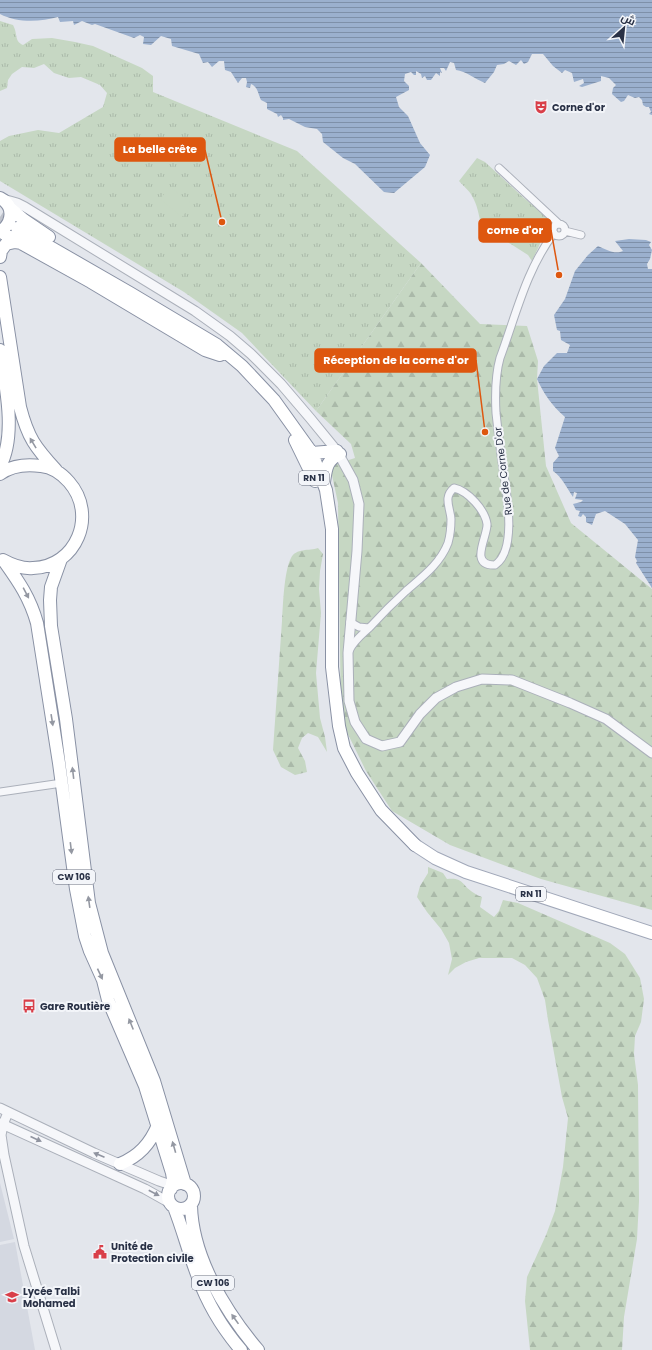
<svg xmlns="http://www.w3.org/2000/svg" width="652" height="1350" font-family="Poppins,Cairo,sans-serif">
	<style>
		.built { fill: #d4d8e1 }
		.grass { fill: url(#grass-tufts) }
		.forest { fill: url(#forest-firs) }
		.pitch { fill: #c6d7c3 }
		.water { fill: url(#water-rules) }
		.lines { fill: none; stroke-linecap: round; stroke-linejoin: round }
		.trunk-tunnel { stroke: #bec2cb; stroke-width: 12; stroke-dasharray: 12 6; stroke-linecap: butt }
		.minor-casing { stroke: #abb0ba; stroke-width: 9 }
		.tertiary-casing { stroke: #abb0ba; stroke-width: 11 }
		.primary-casing { stroke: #a1a8b9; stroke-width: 14 }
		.trunk-casing { stroke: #8991a4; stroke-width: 14 }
		.minor { stroke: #f6f7fa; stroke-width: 7 }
		.tertiary { stroke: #f6f7fa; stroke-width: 9 }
		.primary { stroke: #fff; stroke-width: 12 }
		.trunk { stroke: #fff; stroke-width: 12 }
		.oneway { fill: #9498a2 }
		.oneway2 { fill: #9094a0 }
		.labels { text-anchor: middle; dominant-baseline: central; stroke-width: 4; stroke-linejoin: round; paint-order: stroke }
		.shield { fill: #f3f5f9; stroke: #666c7c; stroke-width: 1 }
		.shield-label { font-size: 9px; font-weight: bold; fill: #293146 }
		.poi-label { font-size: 10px; font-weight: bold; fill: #293146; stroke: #f3f5f9; text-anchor: start }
		.street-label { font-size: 10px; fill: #293146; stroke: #f3f5f9 }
		.leader { fill: none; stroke: #de570f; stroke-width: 1.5 }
		.callout-dot { fill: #de570f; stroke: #f3f5f9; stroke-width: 1.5 }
		.callout { fill: #de570f; stroke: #de570f; stroke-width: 1.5 }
		.callout-label { font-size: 11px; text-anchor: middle; font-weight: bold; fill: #fff }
	</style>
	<defs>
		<pattern id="grass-tufts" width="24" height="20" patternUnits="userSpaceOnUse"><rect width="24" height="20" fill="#c6d7c3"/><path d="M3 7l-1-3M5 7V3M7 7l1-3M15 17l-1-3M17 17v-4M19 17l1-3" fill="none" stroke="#aab9a9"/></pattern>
		<pattern id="forest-firs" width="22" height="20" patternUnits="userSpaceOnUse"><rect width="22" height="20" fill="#c6d7c3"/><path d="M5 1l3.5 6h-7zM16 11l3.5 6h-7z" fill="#aab9a9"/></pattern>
		<pattern id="water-rules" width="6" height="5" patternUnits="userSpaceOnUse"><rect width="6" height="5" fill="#9bb0ce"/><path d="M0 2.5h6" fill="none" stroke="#7e90a9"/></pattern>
	</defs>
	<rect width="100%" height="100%" fill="#e3e6ec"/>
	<!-- built -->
	<path class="built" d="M0,1183L14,1239L0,1242Z
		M15,1242L35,1350H0V1245Z"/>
	<!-- grass -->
	<path class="grass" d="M0,21L13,25C18,34 14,41 23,45L32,39L52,38L75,42L93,46L142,68L153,76V92L297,151L421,263L316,411L242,333L184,292L0,181V141L9,136L38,130L59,133L103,107L107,93L100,85L81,77L69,78L54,73L44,64L34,68L22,67L12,74L8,80L7,88L0,91Z
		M477,158L485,162L524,198L551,220L532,261L528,255L481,225C479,215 477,204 472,196C469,190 463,186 459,181Z"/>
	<!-- forest -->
	<path class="forest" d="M421,263L480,324L527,326L538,361L537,379L546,466L571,523L652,589V910L541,879L450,845L392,811L366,771L341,720L338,503L330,466L355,458L351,444L316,411Z
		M318,548L323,554L320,571L319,589L321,613L316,673L320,718L325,737L327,752L318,737L308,733L302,738L298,748L305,761L307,772L295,775L281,767L273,750C276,707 279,664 282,621C283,606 284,571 291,558C296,548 309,551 318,548Z
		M428,867L443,873L447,879C464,877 462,886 474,893C476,895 480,896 482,897L480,907L494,917L499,911L503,900L518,903L610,943L625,954L640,978L644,999L641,1022L635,1036L634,1054L638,1085L639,1201L637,1239L624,1317L622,1350H530L525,1301L527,1277L546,1235L555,1211L563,1167L568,1118L562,1097L548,1020L545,1000L537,978L525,965L512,958H479L466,962L455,968L448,975L452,959L449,943L441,929L427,912L417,897L420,886L428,873Z"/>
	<!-- pitch -->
	<path class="pitch" d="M170,187L192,204L182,217L160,199Z"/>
	<!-- water -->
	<path class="water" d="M0,0H652V115L649,114L651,112L649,107H646L643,105L642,100L639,97L635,98L628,95L624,101L621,102L612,94L613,88L616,85L609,78L601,76V81L582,87L579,86L584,83L583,79L574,82L572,73L565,70L562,73L553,66L543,54H532L528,62L524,64L521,60L516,65L509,61L504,64L497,65L494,72L485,83C475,79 466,71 456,70L454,63L450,62L446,71L444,68H440L442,73L440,72V76L436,73L431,80H427L425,76L422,78L421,74L416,71V75H414L411,72L405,74L404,81L409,86V90L396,97L399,107L408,116L420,143L430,155L425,167L394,193L384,192L355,164L343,158L323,142L322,134L317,129L305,127L289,119L283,120V118L281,115L278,117L277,114L267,109V103L261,100C258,94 258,87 251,84L250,88L246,87L247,82L246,78H242L238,83L231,72L225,70L224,61H219L212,67L208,62L203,63L199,54L172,46L171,39L161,36L151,45L143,44L144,37L140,35L134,38L95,24L92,25L82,21L74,25L73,21L60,22L58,17C40,22 17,23 0,14Z
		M629,239L646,240L651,242L649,245L652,250L650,259L647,264L648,269H652V588L636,563L637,561L635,557L638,540L625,524L605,511L596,514L592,525L586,522V517L583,514L581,517L578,516L580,511L576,510L573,504L581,502L583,500L575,499L577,493L574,492L573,497C566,487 562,477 553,471V463L559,456L555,448L565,417C552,406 544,394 537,379L544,366L557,353H567L570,345L561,340L560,331L557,330L554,315L565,299L575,271L588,255L598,246C605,249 615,255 623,251L615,241Z"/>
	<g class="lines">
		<!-- trunk-tunnel -->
		<path class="trunk-tunnel" d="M0,217L16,227"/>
		<!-- minor casing -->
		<g class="minor-casing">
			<path id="minor" d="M499,168L559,224
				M553 230a6 6 0 1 1 12 0a6 6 0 1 1-12 0Z
				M565,231L581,235
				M350,622L359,627L369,628
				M349,651C354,640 363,634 371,626C382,614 394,602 406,591C422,577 440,564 448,543C450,536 451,527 451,519C450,507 443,497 454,488C468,491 485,510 487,524C488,536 468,566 495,565C518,550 506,490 503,468C500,449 498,431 496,413C495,394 495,376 500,358C516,315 526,270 554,233
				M0,792L62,783"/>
		</g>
		<!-- tertiary casing -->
		<g class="tertiary-casing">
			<path id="tertiary" d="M3,199L17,203L25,207L195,311L230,336L251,354L281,384L310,418L337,451L353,480L359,504L357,551L348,653L349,701L355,722L366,739L382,746L400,742L420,714L436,698L456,687L482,679L512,680L570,703L606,719L652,753
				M0,1108L94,1153L159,1181L174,1186
				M8,1112L3,1125L1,1135L4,1155L24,1246L56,1350
				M0,1123L145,1189L170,1203"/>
		</g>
		<!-- primary casing -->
		<g class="primary-casing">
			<path id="primary" d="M415,845L435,858L466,872L652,933"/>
		</g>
		<!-- trunk casing -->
		<g class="trunk-casing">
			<path id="trunk" d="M0,198C15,206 13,223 0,232
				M10,208L24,220L49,237
				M17,228L130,293L217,345L242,366L274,400L312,453L326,490L332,529V667L339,726L344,748L357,773L381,810L415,845
				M1,232L91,282L205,350L220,355
				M0,257L1,251L6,244L15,242L22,243
				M0,277L20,407C28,438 35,447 56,470
				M0,350C5,383 17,435 0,466
				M295,440L315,481
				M307,450L312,453L337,451
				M0,474C12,465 26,464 41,466C52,467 62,474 69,482C98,515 76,567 33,568C22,569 12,565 3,560
				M324,482C326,469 326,460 340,454
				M61,559L51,587L50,600L51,626L66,719L89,903L102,953L154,1081L185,1184
				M4,561C19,582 30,598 37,623L59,763L76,889L85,936L90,951L103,980L108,1000L145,1086L172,1173L173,1179L171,1189
				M120,1164C139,1156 150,1144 158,1125
				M168 1196a13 13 0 1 1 26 0a13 13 0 1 1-26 0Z
				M191,1205C192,1257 225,1311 258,1350
				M174,1207C183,1230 189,1254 198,1277C207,1302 223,1329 241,1350"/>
		</g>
		<!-- minor -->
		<use href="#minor" class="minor"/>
		<!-- tertiary -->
		<use href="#tertiary" class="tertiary"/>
		<!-- primary -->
		<use href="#primary" class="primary"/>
		<!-- trunk -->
		<use href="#trunk" class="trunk"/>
	</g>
	<!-- one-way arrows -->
	<defs><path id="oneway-solid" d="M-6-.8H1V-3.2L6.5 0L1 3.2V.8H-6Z"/></defs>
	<g class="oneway">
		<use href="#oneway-solid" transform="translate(33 443) rotate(-121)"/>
		<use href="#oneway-solid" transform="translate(26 593) rotate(62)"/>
		<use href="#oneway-solid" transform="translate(52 720) rotate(81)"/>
		<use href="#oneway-solid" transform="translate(73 773) rotate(-97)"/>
		<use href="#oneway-solid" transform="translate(71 848) rotate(83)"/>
		<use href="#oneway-solid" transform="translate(89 902) rotate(-98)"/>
		<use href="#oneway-solid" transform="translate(100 974) rotate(65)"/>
		<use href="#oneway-solid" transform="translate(131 1024) rotate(-112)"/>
		<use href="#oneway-solid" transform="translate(174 1147) rotate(-106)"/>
		<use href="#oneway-solid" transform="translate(235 1319) rotate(-125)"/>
	</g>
	<g class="oneway2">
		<use href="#oneway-solid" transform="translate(36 1139) rotate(24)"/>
		<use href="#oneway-solid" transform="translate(99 1155) rotate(-157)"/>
		<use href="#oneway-solid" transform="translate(154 1193) rotate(28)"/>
	</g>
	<!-- icons -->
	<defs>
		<g id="theatre-bare" transform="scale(1.08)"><path d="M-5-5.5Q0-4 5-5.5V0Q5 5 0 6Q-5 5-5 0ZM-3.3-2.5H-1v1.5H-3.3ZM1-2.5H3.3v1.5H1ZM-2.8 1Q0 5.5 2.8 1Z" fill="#d93f49" stroke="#f3f5f9" stroke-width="2.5" paint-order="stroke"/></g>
		<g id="bus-bare" transform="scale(1.08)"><path d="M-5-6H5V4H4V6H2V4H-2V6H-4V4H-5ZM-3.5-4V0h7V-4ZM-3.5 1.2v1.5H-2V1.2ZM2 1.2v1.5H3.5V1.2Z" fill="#d93f49" stroke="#f3f5f9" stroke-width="2.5" paint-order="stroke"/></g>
		<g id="civic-bare" transform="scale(1.08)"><path d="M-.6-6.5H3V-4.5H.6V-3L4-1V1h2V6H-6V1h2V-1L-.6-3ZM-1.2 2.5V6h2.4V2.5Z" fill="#d93f49" stroke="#f3f5f9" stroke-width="2.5" paint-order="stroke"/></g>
		<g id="school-bare" transform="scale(1.08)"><path d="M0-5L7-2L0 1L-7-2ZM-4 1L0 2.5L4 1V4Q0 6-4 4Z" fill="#d93f49" stroke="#f3f5f9" stroke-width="2.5" paint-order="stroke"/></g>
	</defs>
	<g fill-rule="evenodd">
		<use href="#theatre-bare" x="541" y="107"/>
		<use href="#bus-bare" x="29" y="1006"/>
		<use href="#civic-bare" x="100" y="1252"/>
		<use href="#school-bare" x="12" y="1297"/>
	</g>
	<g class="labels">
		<!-- shield labels -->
		<g class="shield">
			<rect x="299" y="471" width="30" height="14" rx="3"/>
			<rect x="53" y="870" width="42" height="14" rx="3"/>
			<rect x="516" y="887" width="30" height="14" rx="3"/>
			<rect x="192" y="1276" width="42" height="14" rx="3"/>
		</g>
		<g class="shield-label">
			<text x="314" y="478">RN 11</text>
			<text x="74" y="877">CW 106</text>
			<text x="531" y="894">RN 11</text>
			<text x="213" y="1283">CW 106</text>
		</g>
		<!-- poi labels -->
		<g class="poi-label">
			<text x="552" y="107">Corne d'or</text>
			<text x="40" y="1006">Gare Routière</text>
			<text x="111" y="1246">Unité de<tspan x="111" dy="12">Protection civile</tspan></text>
			<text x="23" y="1291">Lycée Talbi<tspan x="23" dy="12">Mohamed</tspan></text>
		</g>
		<!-- street labels -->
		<g class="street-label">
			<text transform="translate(503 471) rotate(-97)">Rue de Corne D'or</text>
		</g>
	</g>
	<!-- callouts -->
	<path class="leader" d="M222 222L205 150M559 275L551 230M485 432L476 360"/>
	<g class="callout-dot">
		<circle cx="222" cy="222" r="4"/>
		<circle cx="559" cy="275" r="4"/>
		<circle cx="485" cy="432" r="4"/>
	</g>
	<g class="callout">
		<rect x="115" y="138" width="90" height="23" rx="4"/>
		<rect x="479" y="219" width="72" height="23" rx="4"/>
		<rect x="315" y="349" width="161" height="23" rx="4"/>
	</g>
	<g class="callout-label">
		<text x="160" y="153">La belle crête</text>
		<text x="515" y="234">corne d'or</text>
		<text x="396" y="364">Réception de la corne d'or</text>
	</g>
	<!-- north arrow -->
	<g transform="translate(624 28) rotate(27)" stroke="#f3f5f9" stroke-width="3" paint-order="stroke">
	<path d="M0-3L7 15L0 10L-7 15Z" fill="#293146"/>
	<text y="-6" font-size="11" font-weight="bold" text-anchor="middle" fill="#293146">ش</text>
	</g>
</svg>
